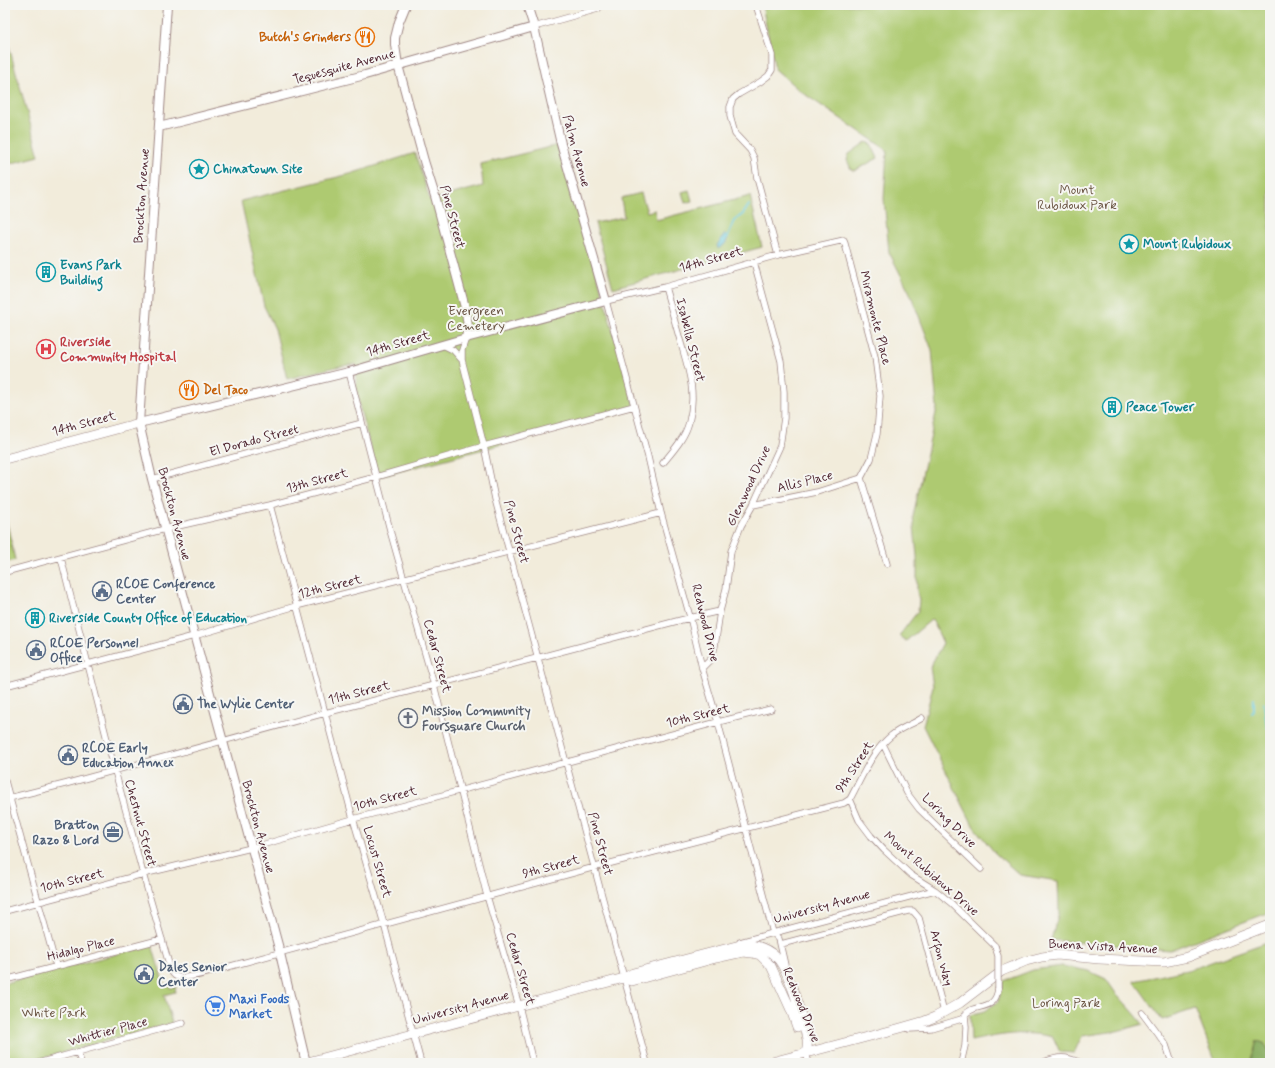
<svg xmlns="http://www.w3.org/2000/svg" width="1275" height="1068" font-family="Mynerve,sans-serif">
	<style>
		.green { fill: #aeca71; stroke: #7c744e }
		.forest { fill: #8aae63; stroke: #6a6647 }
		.water { fill: #5fc8db; stroke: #547483 }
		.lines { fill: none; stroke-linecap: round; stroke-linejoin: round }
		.stream { stroke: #5fc8db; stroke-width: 2 }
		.street-casing { stroke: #9e8683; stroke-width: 7 }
		.secondary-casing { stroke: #9e8683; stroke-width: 10 }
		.primary-casing { stroke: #9e8683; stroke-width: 10 }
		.street { stroke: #fff; stroke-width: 5.5 }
		.secondary { stroke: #fff; stroke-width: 8 }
		.primary { stroke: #fff; stroke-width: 9 }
		.street-bridge-casing { stroke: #9e8683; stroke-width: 7; stroke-linecap: butt }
		.street-bridge { stroke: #fff; stroke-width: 5.5 }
		.labels { text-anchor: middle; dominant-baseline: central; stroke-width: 4; stroke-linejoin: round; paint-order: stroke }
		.food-label { font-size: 13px; font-weight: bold; fill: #c56008; stroke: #f6f6f2; text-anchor: end }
		.street-label { font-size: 13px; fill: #4a1f2b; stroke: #f6f6f2 }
		.culture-label { font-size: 13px; font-weight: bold; fill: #0d838f; stroke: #f6f6f2; text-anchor: start }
		.park-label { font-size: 13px; fill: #685240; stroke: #f6f6f2 }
		.health-label { font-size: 13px; font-weight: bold; fill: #be3a42; stroke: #f6f6f2; text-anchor: start }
		.service-label { font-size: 13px; font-weight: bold; fill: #4e5e75; stroke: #f6f6f2; text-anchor: start }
		.worship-label { font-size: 13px; font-weight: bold; fill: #5b616d; stroke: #f6f6f2; text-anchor: start }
		.shop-label { font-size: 13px; font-weight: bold; fill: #366cbe; stroke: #f6f6f2; text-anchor: start }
	</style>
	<rect width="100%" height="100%" fill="#f6f6f2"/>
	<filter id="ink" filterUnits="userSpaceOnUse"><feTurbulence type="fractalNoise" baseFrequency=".025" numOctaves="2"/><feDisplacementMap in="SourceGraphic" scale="8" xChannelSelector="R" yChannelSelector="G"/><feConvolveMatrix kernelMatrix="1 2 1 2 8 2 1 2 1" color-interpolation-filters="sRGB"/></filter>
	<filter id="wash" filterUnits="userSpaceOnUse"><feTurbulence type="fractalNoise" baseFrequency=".012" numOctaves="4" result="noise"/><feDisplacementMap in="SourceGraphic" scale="16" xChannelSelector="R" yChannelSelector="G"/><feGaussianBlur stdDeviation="0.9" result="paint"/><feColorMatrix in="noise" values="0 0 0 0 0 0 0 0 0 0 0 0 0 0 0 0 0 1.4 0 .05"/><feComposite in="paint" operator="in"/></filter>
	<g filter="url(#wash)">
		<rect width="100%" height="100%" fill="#f2ecdb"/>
		<!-- green -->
		<path class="green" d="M762,5H1270V912L1170,950L1051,940L1059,912L1058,881L1020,875L995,853L974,827L923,726L933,686L930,667L943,643L932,619L906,641L899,636L918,611L919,600L917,591V556L913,516L937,408L932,350L910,293L889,252L884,199L887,150L800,91L775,69Z
			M5,32L39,156L5,165Z
			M866,142L871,144L878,158L854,171L851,169L847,160L849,154Z
			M558,145L597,274L635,409L378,477L359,405L356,386V364L336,367L287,379L275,329L264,306L241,201L350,174L415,153L430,200L483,186L481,164Z
			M689,190L692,201L685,203L682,192Z
			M641,193L647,212L655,210L656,220L750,196L762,247L613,288L595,223L624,217L621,198Z
			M5,514L15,560L5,563Z
			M1270,941V1063H1216L1195,1009L1162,1020L1134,981L1192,969Z
			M152,945L164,985H169L170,988L176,987L175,992L164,995L172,1023L25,1063H5V983Z
			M1062,966L1089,971L1106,979L1115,992L1134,1013L1143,1024L1117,1031L1082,1036L1074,1053L1060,1052L1053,1037C1024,1030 999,1035 971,1041L970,1015L984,1011L998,1002L1004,981L1033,970Z"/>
		<!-- forest -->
		<path class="forest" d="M1257,1041L1264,1043L1268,1050L1270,1063H1250Z"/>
		<!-- water -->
		<path class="water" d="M725,234L728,238L725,244L718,249L717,245Z"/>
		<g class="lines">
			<!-- stream -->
			<path class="stream" d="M5,67L6,68
				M727,238L734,221L743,214L749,205
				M1264,703L1267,727
				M1252,713L1254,711V699"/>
		</g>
	</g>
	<g filter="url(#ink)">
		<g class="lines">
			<!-- street casing -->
			<g class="street-casing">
				<path id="street" d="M756,5L772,55V70L768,76L760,82L739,94L733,99L730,107V116L735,134L750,150L754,158L757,178L778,255
					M534,27L598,9L601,5
					M466,338L462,350V360L484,446L495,499L647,1063
					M443,345L453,350L461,359
					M349,372L391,534L434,685L487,896L519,1006L533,1063
					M663,463C673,451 685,438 689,422C697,392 688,368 680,340C675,322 670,305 665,287
					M152,479L362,423
					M270,505L352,815L384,924L421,1063
					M753,505L817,492L861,478
					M61,558L115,771L143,874L171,971C173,974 175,977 178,977C189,980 220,969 231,966L588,869L844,803L850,799C862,777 872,751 892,735C900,728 913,724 922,718
					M5,572L165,529L270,505L376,477L484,446L634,406
					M702,668L712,658L715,646L720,611L726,589L731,551L741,526L753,505L780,446L784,418V392L781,361L754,262
					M5,686L194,636L296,606L661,513
					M883,744L907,793L919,809L981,869
					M5,781L56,966
					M5,799L65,784L325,713L434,685L681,620L720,611
					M850,799L859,820L871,836L884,850L911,875L935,890L951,903L995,946
					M5,911L143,874L251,848L353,819L718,722L771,709
					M740,942L773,933L935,890
					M781,944L908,911H913L919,918L944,1012
					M785,965L779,939L773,933L718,722L702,668L690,617L661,513L648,457L606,301L665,287L778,255L844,240L875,357L880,396L877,434L871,459L861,478L887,564
					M5,980L162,939
					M1142,1013L1166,1045L1172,1063
					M909,1029L931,1028L965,1018
					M78,1052L81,1063
					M806,1053L809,1063
					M38,1063L183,1023
					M961,1063L965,1046L966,1027L965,1015C974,1002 996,1013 998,988
					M1042,1063C1058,1056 1066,1056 1081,1063"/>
			</g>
			<!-- secondary casing -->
			<g class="secondary-casing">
				<path id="secondary" d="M167,5L139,423L152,479L278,945L306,1063
					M406,5L399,22L395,38V45L398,65L424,161L435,196L466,311L468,327L466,338
					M159,127L365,75L534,27
					M139,423L349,372L466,338L606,301L561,144L534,27L527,5"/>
			</g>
			<!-- primary casing -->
			<g class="primary-casing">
				<path id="primary" d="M5,459L139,423
					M624,978L632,981L716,958L743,952L752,953L760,955L771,966L791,1010L797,1027
					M304,1063L624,978L633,973L740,945C754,944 766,947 776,957C789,968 804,1023 807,1040C808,1044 807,1049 806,1053
					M768,1063L897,1029L925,1021L935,1017L960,1003L1002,971L1026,961L1042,957L1057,955L1099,959L1164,962L1188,957L1270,925"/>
			</g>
			<!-- street -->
			<use href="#street" class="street"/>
			<!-- secondary -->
			<use href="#secondary" class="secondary"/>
			<!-- primary -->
			<use href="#primary" class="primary"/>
			<!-- street-bridge casing -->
			<g class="street-bridge-casing">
				<path id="street-bridge" d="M995,946L998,956V988"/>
			</g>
			<!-- street-bridge -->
			<use href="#street-bridge" class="street-bridge"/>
		</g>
	</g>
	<!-- icons -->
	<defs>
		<g id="restaurant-ring" transform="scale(1)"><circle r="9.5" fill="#f6f6f2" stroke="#e8710a" stroke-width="1.5"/><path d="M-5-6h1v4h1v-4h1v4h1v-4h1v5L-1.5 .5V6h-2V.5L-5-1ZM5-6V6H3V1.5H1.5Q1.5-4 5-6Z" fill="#e8710a"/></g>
		<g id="sight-ring" transform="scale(1)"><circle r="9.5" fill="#f6f6f2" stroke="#0f9aa8" stroke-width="1.5"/><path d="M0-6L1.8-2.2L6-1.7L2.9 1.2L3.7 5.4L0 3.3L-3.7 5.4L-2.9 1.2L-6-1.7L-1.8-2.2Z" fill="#0f9aa8"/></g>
		<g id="building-ring" transform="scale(1)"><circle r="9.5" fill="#f6f6f2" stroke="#0f9aa8" stroke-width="1.5"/><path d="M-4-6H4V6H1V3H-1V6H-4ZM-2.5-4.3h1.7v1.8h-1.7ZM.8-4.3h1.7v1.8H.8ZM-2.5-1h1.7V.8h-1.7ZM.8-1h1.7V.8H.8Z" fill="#0f9aa8"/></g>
		<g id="hospital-ring" transform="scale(1)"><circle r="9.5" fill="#f6f6f2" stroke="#e0444e" stroke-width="1.5"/><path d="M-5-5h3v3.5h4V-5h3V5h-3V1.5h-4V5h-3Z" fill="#e0444e"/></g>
		<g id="civic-ring" transform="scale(1)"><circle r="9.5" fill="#f6f6f2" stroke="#5c6f8a" stroke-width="1.5"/><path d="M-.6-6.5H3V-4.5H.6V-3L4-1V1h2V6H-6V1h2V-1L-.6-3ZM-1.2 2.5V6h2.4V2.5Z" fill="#5c6f8a"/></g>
		<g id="church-ring" transform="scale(1)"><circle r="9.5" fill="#f6f6f2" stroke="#6b7280" stroke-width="1.5"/><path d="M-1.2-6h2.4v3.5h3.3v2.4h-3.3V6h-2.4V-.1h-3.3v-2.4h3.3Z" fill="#6b7280"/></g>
		<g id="office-ring" transform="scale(1)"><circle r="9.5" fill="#f6f6f2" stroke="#5c6f8a" stroke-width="1.5"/><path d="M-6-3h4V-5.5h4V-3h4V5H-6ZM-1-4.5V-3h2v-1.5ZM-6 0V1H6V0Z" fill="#5c6f8a"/></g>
		<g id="supermarket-ring" transform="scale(1)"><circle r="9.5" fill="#f6f6f2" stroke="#3f7fe0" stroke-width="1.5"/><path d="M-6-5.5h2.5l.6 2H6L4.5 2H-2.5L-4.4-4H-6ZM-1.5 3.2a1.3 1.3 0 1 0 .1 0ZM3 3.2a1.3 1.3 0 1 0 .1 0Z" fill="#3f7fe0"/></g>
	</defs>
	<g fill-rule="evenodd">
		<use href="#restaurant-ring" x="365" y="37"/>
		<use href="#sight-ring" x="199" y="169"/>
		<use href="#sight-ring" x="1129" y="244"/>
		<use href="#building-ring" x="46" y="272"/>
		<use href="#hospital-ring" x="46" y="349"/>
		<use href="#restaurant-ring" x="189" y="390"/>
		<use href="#building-ring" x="1112" y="407"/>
		<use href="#civic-ring" x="102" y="591"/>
		<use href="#building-ring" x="35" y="618"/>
		<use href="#civic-ring" x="36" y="650"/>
		<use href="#civic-ring" x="183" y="704"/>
		<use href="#church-ring" x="408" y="718"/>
		<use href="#civic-ring" x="68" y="755"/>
		<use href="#office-ring" x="113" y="832"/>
		<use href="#civic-ring" x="144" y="974"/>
		<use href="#supermarket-ring" x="215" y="1006"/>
	</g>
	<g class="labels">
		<!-- food labels -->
		<g class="food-label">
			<text x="351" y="37">Butch's Grinders</text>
			<text x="203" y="390" text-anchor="start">Del Taco</text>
		</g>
		<!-- street labels -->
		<g class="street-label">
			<text transform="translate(344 67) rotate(-15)">Tequesquite Avenue</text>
			<text transform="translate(576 151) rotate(75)">Palm Avenue</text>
			<text transform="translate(142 196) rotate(-86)">Brockton Avenue</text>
			<text transform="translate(452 217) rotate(75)">Pine Street</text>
			<text transform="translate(711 260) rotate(-16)">14th Street</text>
			<text transform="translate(875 318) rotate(76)">Miramonte Place</text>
			<text transform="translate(690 340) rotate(76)">Isabella Street</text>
			<text transform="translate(398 344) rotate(-16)">14th Street</text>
			<text transform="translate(84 424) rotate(-15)">14th Street</text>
			<text transform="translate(254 441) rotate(-15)">El Dorado Street</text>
			<text transform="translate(317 481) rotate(-15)">13th Street</text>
			<text transform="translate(805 482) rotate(-14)">Allis Place</text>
			<text transform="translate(749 486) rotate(-65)">Glenwood Drive</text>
			<text transform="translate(174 514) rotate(75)">Brockton Avenue</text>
			<text transform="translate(516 532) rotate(75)">Pine Street</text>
			<text transform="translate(330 587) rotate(-14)">12th Street</text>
			<text transform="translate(705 623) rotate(76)">Redwood Drive</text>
			<text transform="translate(437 656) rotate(75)">Cedar Street</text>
			<text transform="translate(359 693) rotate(-14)">11th Street</text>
			<text transform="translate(698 716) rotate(-14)">10th Street</text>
			<text transform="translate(855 767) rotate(-57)">9th Street</text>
			<text transform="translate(385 799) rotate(-15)">10th Street</text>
			<text transform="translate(949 821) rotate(45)">Loring Drive</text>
			<text transform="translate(140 823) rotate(75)">Chestnut Street</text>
			<text transform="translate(258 827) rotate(75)">Brockton Avenue</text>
			<text transform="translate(600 844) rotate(75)">Pine Street</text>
			<text transform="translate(377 862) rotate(74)">Locust Street</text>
			<text transform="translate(551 867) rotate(-15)">9th Street</text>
			<text transform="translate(931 874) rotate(41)">Mount Rubidoux Drive</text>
			<text transform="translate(72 881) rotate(-14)">10th Street</text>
			<text transform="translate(822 907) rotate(-15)">University Avenue</text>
			<text transform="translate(1103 947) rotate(3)">Buena Vista Avenue</text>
			<text transform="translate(81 949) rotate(-14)">Hidalgo Place</text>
			<text transform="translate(941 958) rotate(75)">Arfon Way</text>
			<text transform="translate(520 969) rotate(74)">Cedar Street</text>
			<text transform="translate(801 1005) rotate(68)">Redwood Drive</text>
			<text transform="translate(461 1008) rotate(-15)">University Avenue</text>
			<text transform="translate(108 1032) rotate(-15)">Whittier Place</text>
		</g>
		<!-- culture labels -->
		<g class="culture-label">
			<text x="213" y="169">Chinatown Site</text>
			<text x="1143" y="244">Mount Rubidoux</text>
			<text x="60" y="265">Evans Park<tspan x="60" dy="15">Building</tspan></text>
			<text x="1126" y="407">Peace Tower</text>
			<text x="49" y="618">Riverside County Office of Education</text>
		</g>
		<!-- park labels -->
		<g class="park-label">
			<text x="1077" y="190">Mount<tspan x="1077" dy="15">Rubidoux Park</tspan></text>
			<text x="476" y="311">Evergreen<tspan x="476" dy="15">Cemetery</tspan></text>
			<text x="1066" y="1003">Loring Park</text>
			<text x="54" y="1013">White Park</text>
		</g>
		<!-- health labels -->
		<g class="health-label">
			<text x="60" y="342">Riverside<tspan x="60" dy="15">Community Hospital</tspan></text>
		</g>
		<!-- service labels -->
		<g class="service-label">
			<text x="116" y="584">RCOE Conference<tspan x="116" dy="15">Center</tspan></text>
			<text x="50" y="643">RCOE Personnel<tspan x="50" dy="15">Office</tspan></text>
			<text x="197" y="704">The Wylie Center</text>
			<text x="82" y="748">RCOE Early<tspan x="82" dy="15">Education Annex</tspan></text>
			<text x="99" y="825" text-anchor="end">Bratton<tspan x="99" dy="15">Razo &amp; Lord</tspan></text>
			<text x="158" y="967">Dales Senior<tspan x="158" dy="15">Center</tspan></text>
		</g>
		<!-- worship labels -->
		<g class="worship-label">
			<text x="422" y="711">Mission Community<tspan x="422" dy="15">Foursquare Church</tspan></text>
		</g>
		<!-- shop labels -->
		<g class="shop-label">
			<text x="229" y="999">Maxi Foods<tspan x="229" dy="15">Market</tspan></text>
		</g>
	</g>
	<!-- margin -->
	<rect width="1275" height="1068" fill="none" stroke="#f6f6f2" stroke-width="20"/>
</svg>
